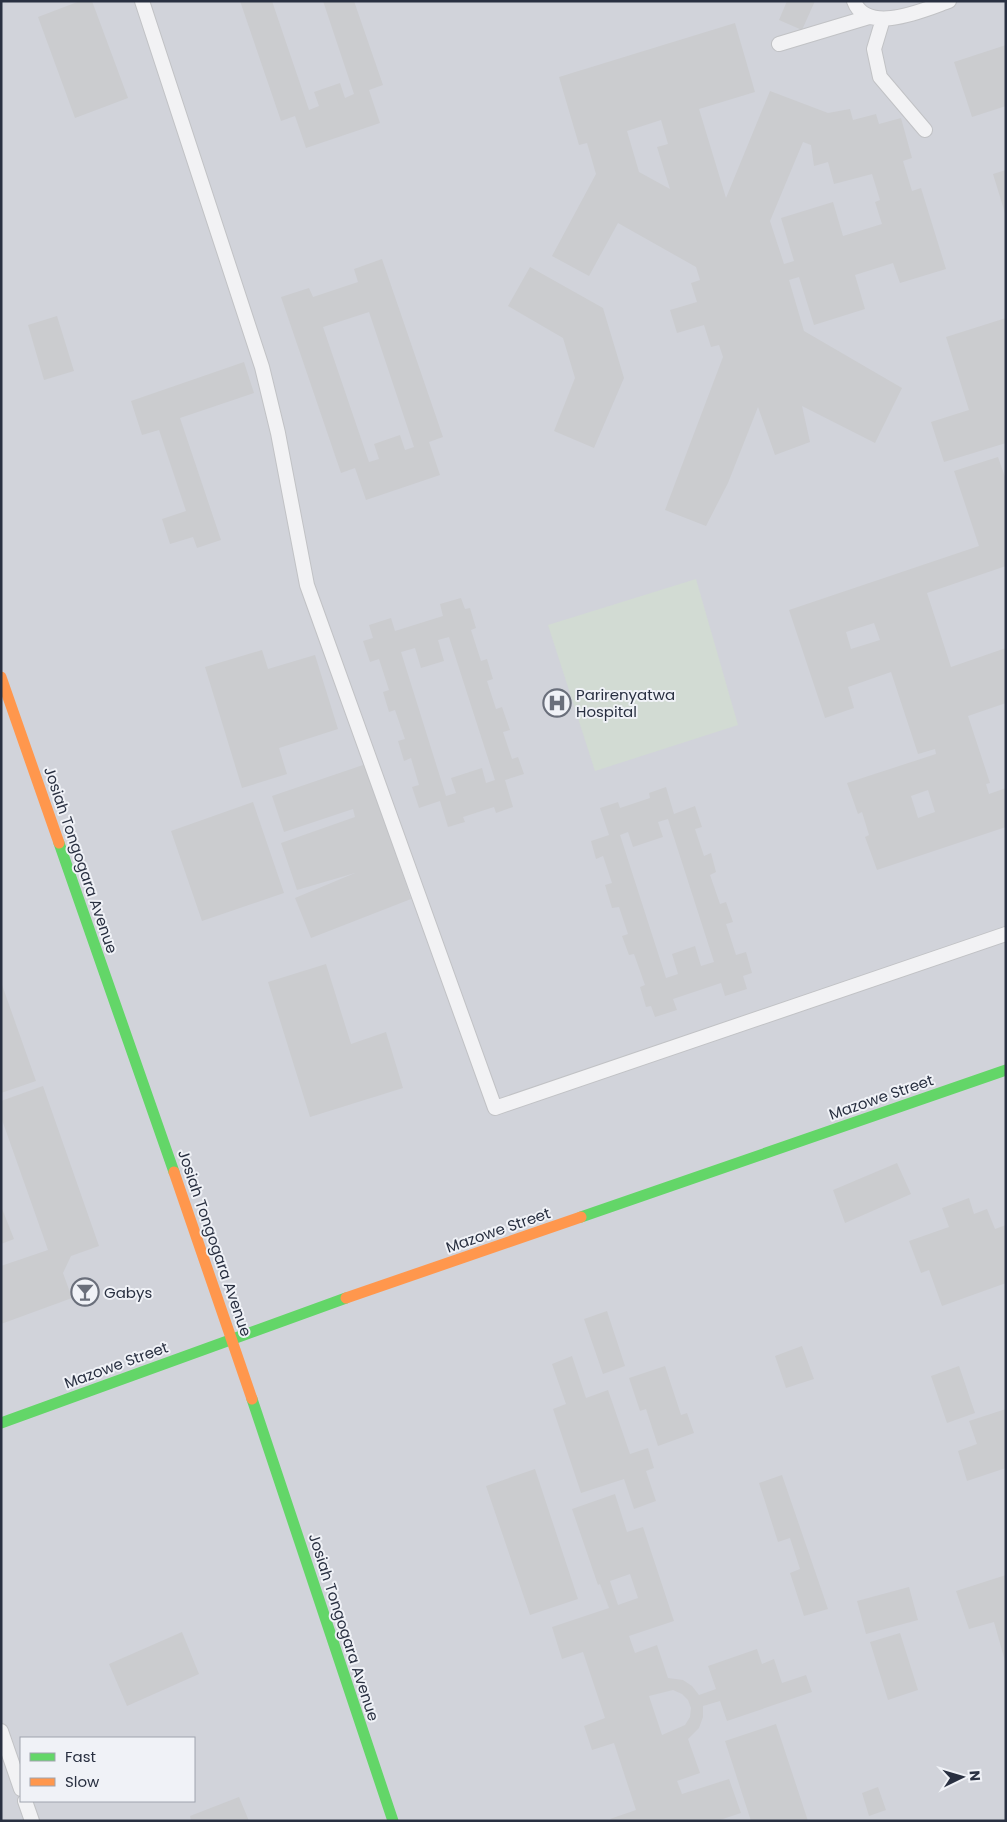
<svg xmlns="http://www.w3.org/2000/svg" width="1007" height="1822" font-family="Poppins,sans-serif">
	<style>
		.built { fill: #d1d3da; fill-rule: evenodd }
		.green { fill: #d2dbd3 }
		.building { fill: #cbcccf; fill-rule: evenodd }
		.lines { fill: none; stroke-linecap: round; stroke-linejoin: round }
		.lane-casing { stroke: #c1c2c5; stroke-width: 16 }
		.lane { stroke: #f2f2f4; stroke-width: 14 }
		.fast { stroke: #63d668; stroke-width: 11 }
		.slow { stroke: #ff974d; stroke-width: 11 }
		.labels { text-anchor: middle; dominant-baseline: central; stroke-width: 4; stroke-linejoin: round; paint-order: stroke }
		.poi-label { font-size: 15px; fill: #293041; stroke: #f0f2f7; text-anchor: start }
		.street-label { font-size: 15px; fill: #293041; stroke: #f0f2f7 }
	</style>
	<rect width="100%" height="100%" fill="#e3e4e7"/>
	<!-- built -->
	<path class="built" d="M1,1H1006V1821H1ZM21,1738H194V1801H21Z"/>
	<!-- green -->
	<path class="green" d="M696,579L738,725L595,771L548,625Z"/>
	<!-- building -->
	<path class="building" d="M80,1H92L128,98L75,118L38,17Z
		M240,1H272L309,110L319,106L314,92L340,83L345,98L354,94L323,1H354L383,85L369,90L380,123L306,148L295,116L281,121Z
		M787,1H815L802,30L779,20Z
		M735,23L755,92L699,109L726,198L770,91L828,113L850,109L853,120L876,114L879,124L901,118L912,158L903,161L912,191L921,188L946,269L900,283L893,263L855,275L865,309L814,325L799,277L789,280L804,331L902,388L875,443L802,406L810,442L775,455L758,407L728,483L706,526L665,510L723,357L719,345L711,347L704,325L677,333L670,310L697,302L691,283L700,280L696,267L618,223L589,276L552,256L596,174L587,143L579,145L559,77ZM661,120L668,144L657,147L670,189L639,172L627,131ZM803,142L811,145L814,166L828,162L834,184L872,174L880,200L875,202L882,224L843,236L833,202L781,218L794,261L784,264L770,221Z
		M1006,45V106L972,117L954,62Z
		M1006,170V213H1005L993,174Z
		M382,259L443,437L429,442L440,475L366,500L355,468L341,473L281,297L309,288L313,297L358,282L354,269ZM369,312L414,447L405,450L400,435L374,444L379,459L369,462L323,327Z
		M530,267L603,308L624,378L594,448L554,431L575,378L563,338L508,306Z
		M57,316L74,371L44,380L28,325Z
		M1006,318V443L944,462L931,422L969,410L946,337Z
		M244,362L254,393L180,418L221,540L197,548L193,537L170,544L162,519L186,511L159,430L142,435L131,401Z
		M998,457L1006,480V566L927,593L951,667L1006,648V703L968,716L990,783L986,784L989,794L1006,788V827L877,870L865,837L869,835L862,812L858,814L847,783L936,754L935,749L918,754L891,672L848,687L854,708L825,718L789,610L979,546L954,471ZM874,623L880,640L851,649L846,632ZM928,790L935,812L918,818L911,796Z
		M461,598L465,609L470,608L476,628L471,630L481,661L487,659L493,679L487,681L496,709L502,707L510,730L503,732L512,759L518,757L524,774L505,780L513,807L496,813L494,807L463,817L465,822L448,827L440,801L419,808L412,787L419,785L411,758L404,761L398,741L405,739L395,710L389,712L383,692L389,690L379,659L370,662L363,641L373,638L369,625L391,618L395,631L443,616L440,604ZM449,637L495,780L486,783L482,768L451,778L456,793L446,796L401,652L415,648L421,668L444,661L438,640Z
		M262,650L268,669L315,655L338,729L279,748L287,774L242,788L205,667Z
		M366,764L411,899L311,938L295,898L355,873L297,890L281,843L355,817L353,809L284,832L272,796Z
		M666,787L674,814L695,806L702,827L695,829L704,856L711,853L716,872L710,875L720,904L726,902L733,922L726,924L736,955L746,952L752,973L743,976L747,989L725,996L721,983L673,999L677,1010L655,1017L651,1006L646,1007L640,987L645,985L634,954L629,955L622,936L628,934L619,907L612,908L605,885L612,883L603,856L596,859L591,841L609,835L600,808L618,802L620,808L650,798L649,793ZM668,819L714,962L701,966L695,946L672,954L678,974L666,978L620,835L628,832L633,847L663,837L658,822Z
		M253,802L284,893L202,921L171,831Z
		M326,964L351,1044L386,1032L403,1088L310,1117L268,982Z
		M1,982L36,1081L1,1093Z
		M43,1086L99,1246L71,1256L63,1273L72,1298L1,1324V1266L48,1250L1,1117V1101Z
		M897,1163L911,1194L845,1223L833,1190Z
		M969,1198L974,1214L987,1209L995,1229L1006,1225V1283L942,1306L929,1270L921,1273L909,1241L949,1227L942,1208Z
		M1,1206L14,1239L1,1244Z
		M607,1311L625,1366L603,1374L584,1319Z
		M802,1346L814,1379L786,1388L775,1356Z
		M572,1356L586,1398L608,1390L630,1454L648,1448L654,1468L646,1471L656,1501L634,1509L624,1479L581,1493L553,1409L566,1404L552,1364Z
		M665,1366L681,1415L687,1413L694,1433L658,1446L646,1409L640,1411L629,1378Z
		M959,1366L975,1413L947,1423L931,1376Z
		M1006,1409V1468L967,1481L958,1451L977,1444L969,1421Z
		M535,1469L578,1599L530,1615L486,1486Z
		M782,1475L828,1609L804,1616L790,1573L800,1569L790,1538L778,1542L759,1483Z
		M615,1494L627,1532L643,1527L674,1621L629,1636L635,1653L657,1645L668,1678L683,1680L692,1686L699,1695L716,1689L708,1666L757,1649L762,1664L774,1659L782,1683L806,1675L812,1692L727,1721L720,1701L703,1706V1717L699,1728L688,1739L700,1773L677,1781L682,1794L729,1779L741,1813L717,1821H611L610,1819L636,1810L614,1743L592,1750L584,1726L605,1718L583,1652L562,1659L552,1627L609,1608L600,1584L598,1585L572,1509ZM630,1574L638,1598L618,1605L610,1581ZM673,1690L682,1694L688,1700L691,1708L690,1717L685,1725L662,1735L649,1696Z
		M1006,1575V1661H1005L994,1622L969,1629L956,1591Z
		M909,1587L918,1620L866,1634L857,1601Z
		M182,1632L199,1674L127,1706L109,1664Z
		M900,1633L918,1690L888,1700L870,1642Z
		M776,1724L808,1821H751L725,1741Z
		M878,1787L886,1810L869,1816L862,1793Z
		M239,1797L249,1821H191L190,1816Z"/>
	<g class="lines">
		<!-- lane casing -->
		<g class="lane-casing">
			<path id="lane" d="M142,1L262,367L278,433L307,585L495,1108L1006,934
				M854,1C867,36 926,9 949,1
				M883,19L874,49L880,77L925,130
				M779,44L869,17
				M1,1731L21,1789
				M25,1801L32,1821"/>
		</g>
		<!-- lane -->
		<use href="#lane" class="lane"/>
		<!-- fast -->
		<path class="fast" d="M59,843L174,1172
			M581,1217L1006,1070
			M252,1399L393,1821
			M1,1423L346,1298"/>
		<!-- slow -->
		<path class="slow" d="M1,677L59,843
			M174,1172L252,1399
			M346,1298L581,1217"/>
	</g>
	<!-- icons -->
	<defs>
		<g id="hospital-ring" transform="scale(1.4375)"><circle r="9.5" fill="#f0f2f7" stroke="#6a6f7b" stroke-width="1.5"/><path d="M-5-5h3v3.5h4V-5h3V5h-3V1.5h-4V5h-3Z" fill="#6a6f7b"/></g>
		<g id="bar-ring" transform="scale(1.4375)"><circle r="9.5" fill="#f0f2f7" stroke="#6a6f7b" stroke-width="1.5"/><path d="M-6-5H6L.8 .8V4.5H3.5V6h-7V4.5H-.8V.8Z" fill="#6a6f7b"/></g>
	</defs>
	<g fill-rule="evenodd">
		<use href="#hospital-ring" x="557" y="703"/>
		<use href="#bar-ring" x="85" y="1292"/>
	</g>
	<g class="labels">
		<!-- poi labels -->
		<g class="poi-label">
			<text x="576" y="694">Parirenyatwa<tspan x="576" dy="17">Hospital</tspan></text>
			<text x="104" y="1292">Gabys</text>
		</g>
		<!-- street labels -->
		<g class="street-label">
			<text transform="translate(81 860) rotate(71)">Josiah Tongogara Avenue</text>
			<text transform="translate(881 1097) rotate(-19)">Mazowe Street</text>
			<text transform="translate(498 1230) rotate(-19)">Mazowe Street</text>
			<text transform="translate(215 1243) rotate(71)">Josiah Tongogara Avenue</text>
			<text transform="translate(116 1365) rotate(-20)">Mazowe Street</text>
			<text transform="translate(344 1627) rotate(72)">Josiah Tongogara Avenue</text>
		</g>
	</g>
	<!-- border -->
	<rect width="1007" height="1822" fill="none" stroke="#293041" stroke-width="5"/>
	<!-- legend -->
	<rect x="20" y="1737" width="175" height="65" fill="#f0f2f7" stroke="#a0a4ae"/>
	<rect x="30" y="1753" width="25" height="8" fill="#63d668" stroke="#a0a4ae"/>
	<text x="65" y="1762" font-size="15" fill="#293041">Fast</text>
	<rect x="30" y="1778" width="25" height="8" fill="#ff974d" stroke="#a0a4ae"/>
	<text x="65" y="1787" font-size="15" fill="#293041">Slow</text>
	<!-- north arrow -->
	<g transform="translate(962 1777) rotate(85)" stroke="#f0f2f7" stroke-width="4" paint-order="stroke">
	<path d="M0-4L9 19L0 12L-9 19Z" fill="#293041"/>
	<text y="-8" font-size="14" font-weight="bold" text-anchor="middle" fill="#293041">N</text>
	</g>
</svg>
